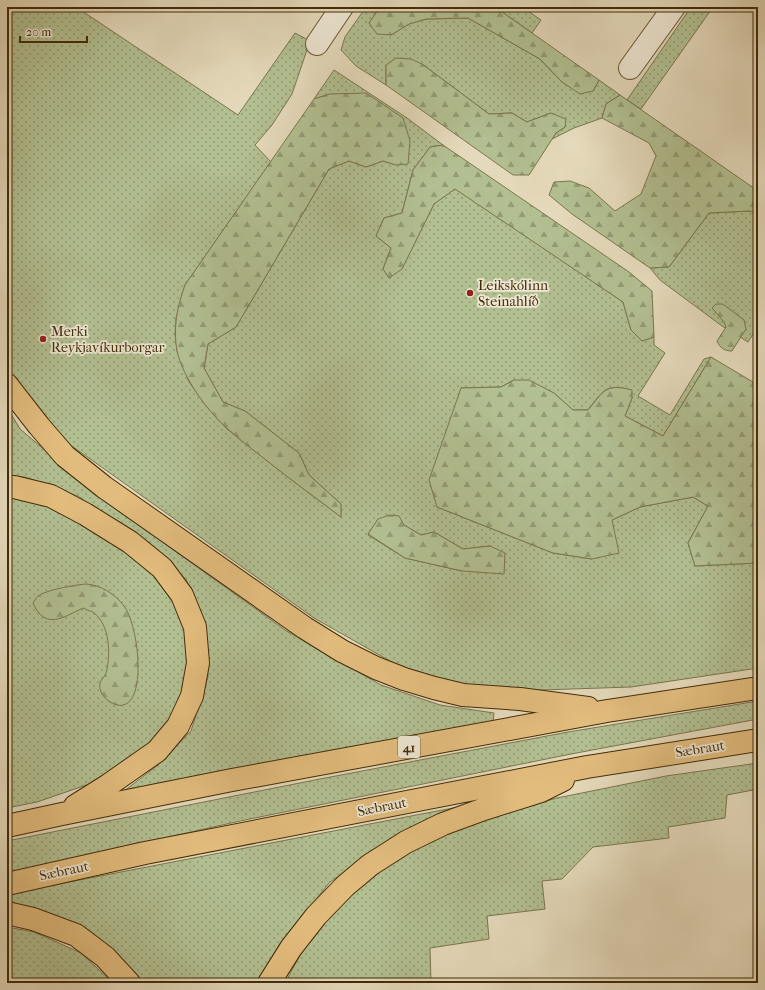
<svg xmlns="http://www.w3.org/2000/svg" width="765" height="990" font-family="'IM FELL French Canon',serif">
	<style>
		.grass { fill: url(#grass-dots); stroke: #7a764d; fill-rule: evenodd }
		.forest { fill: url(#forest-firs); stroke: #7a764d }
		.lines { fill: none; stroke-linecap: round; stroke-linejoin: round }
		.minor-casing { stroke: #6b5735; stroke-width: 24 }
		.trunk-casing { stroke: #432c09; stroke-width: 24 }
		.minor { stroke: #ede6d2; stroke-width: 22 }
		.trunk { stroke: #e2bc7d; stroke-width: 22 }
		.poi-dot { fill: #8f2418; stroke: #ede6d2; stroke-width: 1.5 }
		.labels { text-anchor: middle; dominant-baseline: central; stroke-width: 3.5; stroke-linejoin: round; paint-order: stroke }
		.shield { fill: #ede6d2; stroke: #766445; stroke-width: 1 }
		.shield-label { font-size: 13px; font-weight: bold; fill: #432c09 }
		.poi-label { font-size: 14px; fill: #432c09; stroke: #ede6d2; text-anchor: start }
		.street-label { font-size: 14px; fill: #432c09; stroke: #ede6d2 }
	</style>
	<defs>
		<pattern id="grass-dots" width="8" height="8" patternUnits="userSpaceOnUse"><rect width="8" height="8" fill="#b2bf91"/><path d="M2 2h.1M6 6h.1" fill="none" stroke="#929b75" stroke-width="1.8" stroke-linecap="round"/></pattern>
		<pattern id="forest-firs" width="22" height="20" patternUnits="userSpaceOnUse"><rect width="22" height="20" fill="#b2bf91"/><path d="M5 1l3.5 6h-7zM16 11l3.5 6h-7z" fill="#929b75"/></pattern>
	</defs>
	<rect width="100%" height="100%" fill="#e4d9ba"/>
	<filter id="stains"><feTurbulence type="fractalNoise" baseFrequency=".005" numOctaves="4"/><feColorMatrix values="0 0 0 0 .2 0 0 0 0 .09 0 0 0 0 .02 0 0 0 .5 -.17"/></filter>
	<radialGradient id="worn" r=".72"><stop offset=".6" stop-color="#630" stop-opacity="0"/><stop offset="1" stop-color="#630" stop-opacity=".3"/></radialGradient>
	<!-- grass -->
	<path class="grass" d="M7,7H76L238,115L295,33L310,41L292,94L272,125L255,145L271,162L185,285L176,318L175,334L177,351L189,382L207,407L227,429L297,484L341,517V504L309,475L299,453L245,411L223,402L204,368L208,344L236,327L329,169L349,161L366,167L383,161L396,165L330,94L314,99L334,70L407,118L443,145L430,147L413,170L402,213L384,218L376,236L391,248L383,269L402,268L434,204L455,188L623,302L631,330L642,341L654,337V345L665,353L638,396L670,415L704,359L711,357L663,436L625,416L632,398L631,390C605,383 603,391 588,410H573L554,393L514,380L501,387L461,388L437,507L553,553L592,559L612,520L640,507L693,497L708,506L688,543L695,566L758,563V668L631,687L541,690L469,687L397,665L314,618L62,439L12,381L7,364ZM378,519L404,525L421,535L434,532L463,549L490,546L462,571L405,558L368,535Z
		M366,7H380L369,23L391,35L409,24L426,19L468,18L540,59L562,82L593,91L599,80L620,95L606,104L602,118L574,128L552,139L556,133L565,127L551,113L527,122L512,113L489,114L422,64L386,65V85L356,66L341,50L345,37Z
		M495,7H522L541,20L532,33Z
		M691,7H713L641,109L627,100Z
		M750,211L758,214V326L748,342L722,326L660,280L650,268L669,267L709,213Z
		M7,407L20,429L104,500L285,630L381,685L440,705L494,713L493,722L119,795L158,765L191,731L208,677L206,637L186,579L143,544L78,496L25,477H7Z
		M7,496L62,510L151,569L173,596L186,626L190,661L185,697L166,733L98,781L37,802L7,808Z
		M758,701V719L571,754L240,821L7,873V841L320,779L568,732Z
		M758,763V789L727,795L725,818L668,827L669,838L593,847L562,879L542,881L545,909L487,916L489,939L430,948L431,983H285L305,946L341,901L384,865L455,827L557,798L666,776Z
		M463,806L415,826L330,882L279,945L258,983H145L66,920L7,902V894Z
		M7,927L34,932L81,953L113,983H7Z"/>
	<!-- forest -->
	<path class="forest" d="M380,7H495L599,80L593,91L580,94L562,82L540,59L468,18L426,19L409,24L391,35L377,34L369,23Z
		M396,58L411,59L422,64L489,114L512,113L527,122L551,113L566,119L565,127L556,133L529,175H513L386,85V65Z
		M366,93L403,118L410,141L408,164L396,165L383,161L366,167L349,161L329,169L236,327L208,344L204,368L223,402L245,411L299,453L309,475L341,504V517C316,498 291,480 266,460C253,450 240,440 228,429C208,412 183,378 177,351C173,328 177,307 185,285L314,99L330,94Z
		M620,95L758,191V214L750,211L709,213L669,267L650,268L572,214L549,195L554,182L570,181L589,188L615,211L641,194L656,156L649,143L602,118L606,104Z
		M443,145L629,272L652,291L654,337L642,341L631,330L623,302L455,189L434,204L402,269L389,278L383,269L391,248L376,236L384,218L402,213L413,170L430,147Z
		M716,304H723L744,320L746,329L732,351C724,351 720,348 717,341L726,327L724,322L712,308Z
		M711,357L758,385V563L695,566L688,543L708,506L693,497L640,507L612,520L619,553L592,559L553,553L437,507L429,480L461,388L501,387L514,380H529L554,393L573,410H588C604,391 605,383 632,390V398L625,416L663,436Z
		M389,515L399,516L404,525L421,535L434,532L463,549L490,546L505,553L504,574L462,571L405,558L368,534L378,519Z
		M86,584C101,585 115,594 124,606C137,622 147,693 126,704C115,710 97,695 100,683C101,679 105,677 106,673C111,655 110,625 94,613C92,611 86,610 83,608C64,617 45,631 33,603C35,601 35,599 37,597C44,590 75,585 86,584Z"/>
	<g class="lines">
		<!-- minor casing -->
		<g class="minor-casing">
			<path id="minor" d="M317,44L342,7
				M630,68L674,7"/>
		</g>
		<!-- trunk casing -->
		<g class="trunk-casing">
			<path id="trunk" d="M7,385L39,426L65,456L104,487L305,628L342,651L376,668L404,679L434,688L463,695L520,699L588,708
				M7,487H14L51,496L85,514L130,542L162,568L182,595L195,627L198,663L192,696L178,726L157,751L107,786L75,806
				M7,826L62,814L232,780L607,711L758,688
				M7,884L145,853L587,767L758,740
				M7,913L33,919L76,935L105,957L129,983
				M269,983L291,948L316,916L345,886L370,865L406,842L443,824L484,809L541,791L563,780"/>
		</g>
		<!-- minor -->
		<use href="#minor" class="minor"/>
		<!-- trunk -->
		<use href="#trunk" class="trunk"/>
	</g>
	<!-- markers -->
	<g class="poi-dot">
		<circle cx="470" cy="293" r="4"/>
		<circle cx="43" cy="339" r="4"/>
	</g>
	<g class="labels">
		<!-- shield labels -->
		<rect class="shield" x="398" y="736" width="22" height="22" rx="3"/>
		<g class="shield-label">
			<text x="409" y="747">41</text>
		</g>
		<!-- poi labels -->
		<g class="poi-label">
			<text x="478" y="285">Leikskólinn<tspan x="478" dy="16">Steinahlíð</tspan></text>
			<text x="51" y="331">Merki<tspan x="51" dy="16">Reykjavíkurborgar</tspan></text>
		</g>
		<!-- street labels -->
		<g class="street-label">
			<text transform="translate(700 749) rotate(-9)">Sæbraut</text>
			<text transform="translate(382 807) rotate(-11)">Sæbraut</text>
			<text transform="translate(64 871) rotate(-12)">Sæbraut</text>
		</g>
	</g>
	<!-- margin -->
	<rect width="765" height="990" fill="none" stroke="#e4d9ba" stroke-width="24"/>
	<rect x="8" y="8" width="749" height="974" fill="none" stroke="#432c09" stroke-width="2"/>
	<rect x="12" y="12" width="741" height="966" fill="none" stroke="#432c09"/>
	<!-- scale -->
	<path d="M20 36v6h67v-6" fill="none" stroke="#432c09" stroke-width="2"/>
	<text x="26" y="36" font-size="12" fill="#432c09" stroke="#ede6d2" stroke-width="3" paint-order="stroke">20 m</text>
	<rect width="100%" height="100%" filter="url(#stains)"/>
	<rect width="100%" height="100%" fill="url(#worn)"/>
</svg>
